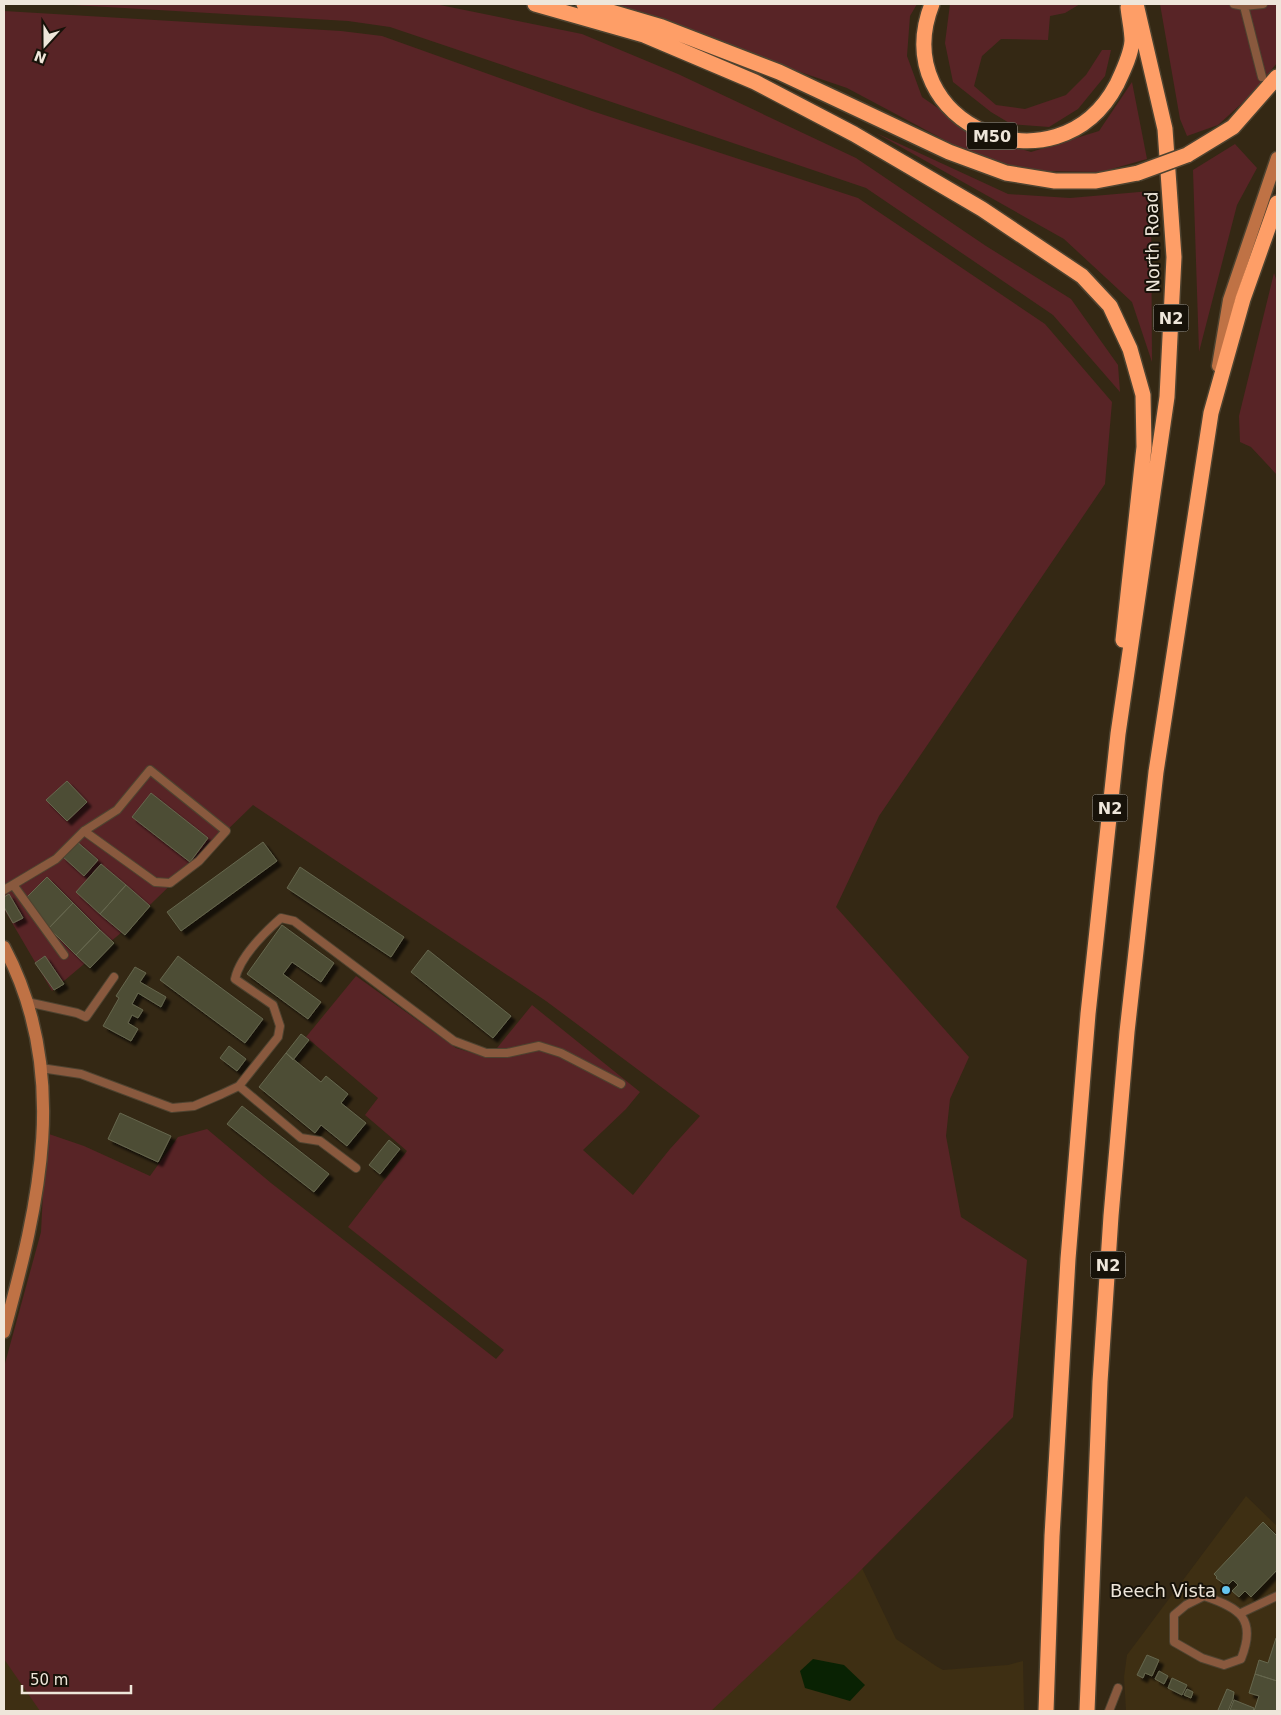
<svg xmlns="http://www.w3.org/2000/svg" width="1281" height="1715" font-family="'DejaVu Sans',sans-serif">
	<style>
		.built { fill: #3e2f13 }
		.green { fill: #582426 }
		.water { fill: #092203 }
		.building { fill: #4d4d35; stroke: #66674e; filter: url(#shadow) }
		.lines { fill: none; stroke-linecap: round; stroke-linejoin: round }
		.lane-casing { stroke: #4e4330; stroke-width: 10 }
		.secondary-casing { stroke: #4e4330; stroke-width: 15 }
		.highway-casing { stroke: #4e4330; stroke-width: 18 }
		.lane { stroke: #89593e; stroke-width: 8 }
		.secondary { stroke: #bf7245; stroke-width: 12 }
		.highway { stroke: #fe9e67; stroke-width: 15 }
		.highway-bridge-casing { stroke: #4e4330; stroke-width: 18; stroke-linecap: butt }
		.highway-bridge { stroke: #fe9e67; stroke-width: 15 }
		.poi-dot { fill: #65c5ee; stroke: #171209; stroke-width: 2 }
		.labels { text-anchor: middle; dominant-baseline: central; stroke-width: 4; stroke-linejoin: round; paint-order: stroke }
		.shield { fill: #171209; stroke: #aea69b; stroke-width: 1 }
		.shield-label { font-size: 16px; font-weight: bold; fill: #eee6da }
		.street-label { font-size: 18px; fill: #eee6da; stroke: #171209 }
		.poi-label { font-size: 18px; fill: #eee6da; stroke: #171209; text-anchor: end }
	</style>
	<defs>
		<filter id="shadow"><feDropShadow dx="4.5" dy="4.5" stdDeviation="1" flood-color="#0009"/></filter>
	</defs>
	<rect width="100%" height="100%" fill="#342814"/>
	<!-- built -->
	<path class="built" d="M1246,1496L1277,1526V1711H1126L1124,1677L1127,1655Z
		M862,1568L896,1639L936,1666L943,1670L1008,1665L1023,1661L1024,1711H709Z
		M4,1637L54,1711H4Z"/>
	<!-- green -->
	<path class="green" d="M56,4H435L582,34L678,74L856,158L986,246L1071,299L1118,365L1120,392L1053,315L866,188L390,27L348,21Z
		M615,4H917L910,16L907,56L922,97L978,136L1031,152L1099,131L1132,82L1147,159L1101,172L1044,171L984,161L847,88L765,60L661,18Z
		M950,4H1080L1065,13L1050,16L1048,40L1001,39L982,56L974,86L996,105L1025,109L1066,95L1086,75L1102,50H1111L1105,76L1078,109L1049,127L1011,124L991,112L953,82L945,43Z
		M1160,4H1277V63L1251,95L1218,125L1187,136L1180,119Z
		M4,11L341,31L382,36L592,111L858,198L1045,324L1112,402L1105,484L879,816L836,907L969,1057L950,1099L946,1136L961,1217L1027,1260L1013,1417L854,1577L711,1711H40L4,1659V1367L41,1232L46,1133L84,1146L150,1176L178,1137L207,1129L271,1183L496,1359L504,1350L348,1227L407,1151L365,1115L378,1098L306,1037L356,976L456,1048L489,1058L532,1005L640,1092L626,1109L583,1150L633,1195L670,1149L700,1116L546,1001L253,805L122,932L52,991L4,909Z
		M876,133L1008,194L1070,198L1151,191L1152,362L1132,302L1064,239Z
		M1235,144L1257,168L1237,205L1199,352L1193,170Z
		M1274,273L1277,282V475L1251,447L1240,442L1239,416Z"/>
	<!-- water -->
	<path class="water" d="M813,1659L844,1665L865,1685L850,1701L805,1688L800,1671Z"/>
	<!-- building -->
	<path class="building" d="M67,781L87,802L67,821L46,800Z
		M151,793L208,838L190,862L132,817Z
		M76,841L98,860L84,876L62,856Z
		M263,842L277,861L181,931L167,912Z
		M101,864L126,885L100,914L76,892Z
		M300,867L404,937L391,957L287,888Z
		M47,877L73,903L49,928L27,897Z
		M126,885L150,906L125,935L100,914Z
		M9,894L23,918L13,923L4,907V897Z
		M73,903L100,930L76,955L49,928Z
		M282,925L334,963L321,982L292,962L283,974L321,1002L308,1019L247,974Z
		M100,930L114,943L90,968L76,955Z
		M428,950L511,1016L493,1038L411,972Z
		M45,956L64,984L54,990L35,963Z
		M178,956L263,1019L245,1043L160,980Z
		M135,967L146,973L140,982L166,997L161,1007L138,993L132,1004L143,1010L138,1018L132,1015L128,1023L138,1029L131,1041L103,1026L119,998L116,996Z
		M301,1034L309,1040L293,1060L286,1053Z
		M229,1046L246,1059L237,1071L220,1058Z
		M286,1053L321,1082L326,1076L348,1094L341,1103L366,1123L347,1146L321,1125L315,1133L259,1087Z
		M242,1106L329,1174L314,1192L227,1124Z
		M120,1113L171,1136L158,1162L108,1139Z
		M389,1140L400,1149L380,1174L369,1165Z
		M1263,1522L1277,1536V1570L1251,1597L1245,1591L1239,1597L1232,1591L1238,1585L1233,1580L1227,1586L1216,1578L1217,1577L1214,1574Z
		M1276,1638H1277V1681L1255,1674L1259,1660L1268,1663Z
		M1147,1655L1159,1660L1152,1676L1145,1673L1143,1678L1137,1675Z
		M1159,1671L1168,1676L1164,1684L1155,1679Z
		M1255,1674L1277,1681V1711H1254L1259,1696L1249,1693Z
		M1172,1678L1187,1685L1182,1695L1168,1688Z
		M1187,1689L1193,1692L1191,1698L1184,1695Z
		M1227,1689L1234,1692L1233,1699L1228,1711H1222L1218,1710Z
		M1234,1700L1254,1708L1253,1711L1230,1710Z"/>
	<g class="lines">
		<!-- lane casing -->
		<g class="lane-casing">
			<path id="lane" d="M1234,4L1244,6L1263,4
				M1244,6L1262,77
				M14,886L64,955
				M4,890L56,859L84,831L117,810L150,770L226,831L199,861L170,883L155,882L84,831
				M27,1002L77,1013L86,1017L114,977
				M41,1068L81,1074L172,1108L194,1106L222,1094L239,1086L278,1037L280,1026L273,1005L235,979C240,956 264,933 281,918L294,921L454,1041L486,1053H507L539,1046L561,1053L621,1084
				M239,1086L301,1138L320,1141L356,1168
				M1204,1596C1240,1608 1257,1619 1241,1659L1224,1665L1202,1658L1174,1642V1615L1186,1605Z
				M1241,1613L1277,1596
				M1109,1711L1118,1688"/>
		</g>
		<!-- secondary casing -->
		<g class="secondary-casing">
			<path id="secondary" d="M1218,366L1229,300L1277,158
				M4,947C71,1073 39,1203 4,1332"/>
		</g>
		<!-- highway casing -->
		<g class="highway-casing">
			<path id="highway" d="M535,4L644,35L755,82L854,134L982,209L1082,276L1110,306L1130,349L1143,395L1144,447L1123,640
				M584,4L662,27L779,72L949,152L1006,173L1055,181H1096L1138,173
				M932,4C885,124 1057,198 1117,84C1123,71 1131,55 1132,41C1132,30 1129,18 1128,7
				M1187,155L1233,127L1277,77
				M1046,1711L1052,1536L1068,1259L1088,1014L1118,734L1167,397L1174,257L1165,129L1136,4
				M1087,1711L1100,1382L1111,1216L1127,1032L1156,772L1211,413L1243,299L1277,203"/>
		</g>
		<!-- lane -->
		<use href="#lane" class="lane"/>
		<!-- secondary -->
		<use href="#secondary" class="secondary"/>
		<!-- highway -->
		<use href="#highway" class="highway"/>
		<!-- highway-bridge casing -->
		<g class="highway-bridge-casing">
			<path id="highway-bridge" d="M1138,173L1187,155"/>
		</g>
		<!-- highway-bridge -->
		<use href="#highway-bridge" class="highway-bridge"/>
	</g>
	<!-- markers -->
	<circle class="poi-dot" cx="1226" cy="1590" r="5"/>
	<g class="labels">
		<!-- shield labels -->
		<g class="shield">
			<rect x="967" y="122.5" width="50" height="27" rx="4"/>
			<rect x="1153.5" y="304.5" width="35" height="27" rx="4"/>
			<rect x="1092.5" y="794.5" width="35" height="27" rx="4"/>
			<rect x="1090.5" y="1251.5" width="35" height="27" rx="4"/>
		</g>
		<g class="shield-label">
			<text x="992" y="136">M50</text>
			<text x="1171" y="318">N2</text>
			<text x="1110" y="808">N2</text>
			<text x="1108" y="1265">N2</text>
		</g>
		<!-- street labels -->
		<g class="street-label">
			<text transform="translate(1152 242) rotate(-91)">North Road</text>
		</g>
		<!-- poi labels -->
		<g class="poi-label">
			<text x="1216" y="1590">Beech Vista</text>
		</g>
	</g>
	<!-- border -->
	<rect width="1281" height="1715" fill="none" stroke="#eee6da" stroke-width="10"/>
	<!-- north arrow -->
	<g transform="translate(45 45) rotate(201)" stroke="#171209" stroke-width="4" paint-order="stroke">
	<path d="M0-4L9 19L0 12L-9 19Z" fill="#eee6da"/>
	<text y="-8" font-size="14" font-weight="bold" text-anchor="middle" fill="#eee6da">N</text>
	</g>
	<!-- scale -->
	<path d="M22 1685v8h109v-8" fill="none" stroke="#eee6da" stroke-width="2.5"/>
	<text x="30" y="1685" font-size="15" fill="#eee6da" stroke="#171209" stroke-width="4" paint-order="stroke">50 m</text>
</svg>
